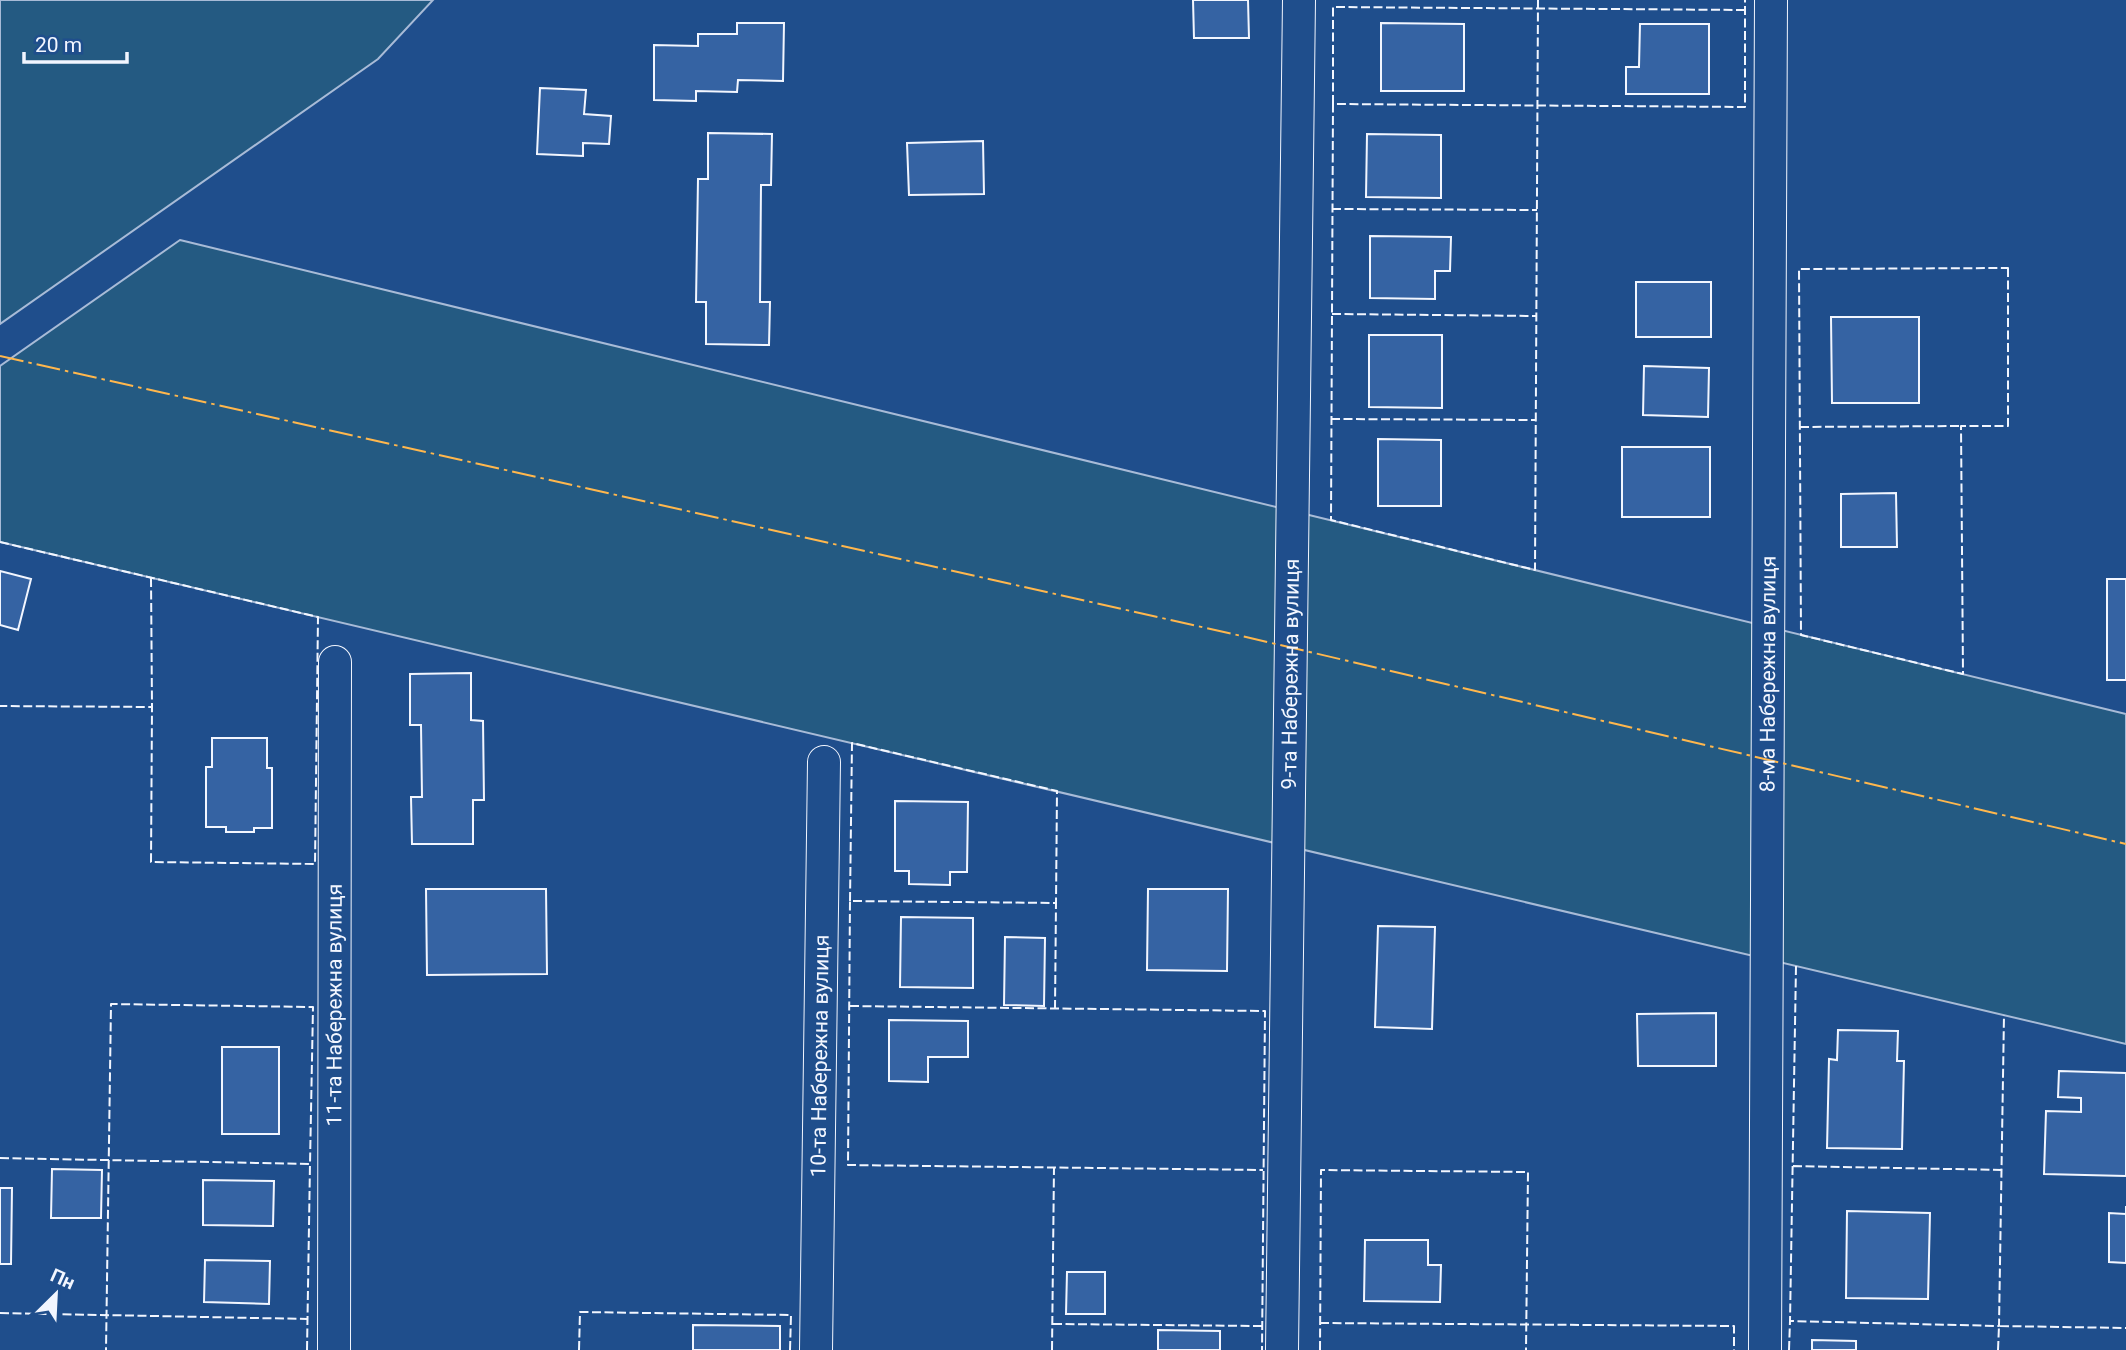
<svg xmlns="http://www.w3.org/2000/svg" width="2126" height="1350" font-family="Roboto,sans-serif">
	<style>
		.green { fill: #245a82; stroke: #a8bbd7; stroke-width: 2 }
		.building { fill: #3563a3; stroke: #f2f6ff; stroke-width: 2 }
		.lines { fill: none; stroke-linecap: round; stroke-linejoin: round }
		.minor-casing { stroke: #f2f6ff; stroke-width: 34 }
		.minor { stroke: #1f4e8c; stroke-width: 32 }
		.fence { stroke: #f2f6ff; stroke-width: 2; stroke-dasharray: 9 3.5; stroke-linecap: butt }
		.power { stroke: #ffb74d; stroke-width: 2; stroke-dasharray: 24 5 3.5 5; stroke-linecap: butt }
		.labels { text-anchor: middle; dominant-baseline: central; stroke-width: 5; stroke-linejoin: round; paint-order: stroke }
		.street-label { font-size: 21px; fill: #f2f6ff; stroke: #1f4e8c }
	</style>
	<rect width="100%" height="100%" fill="#1f4e8c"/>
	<!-- green -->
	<path class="green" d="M0,0H433L378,59L0,324Z
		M180,240L2126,714V1044L0,542V366Z"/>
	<!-- building -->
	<path class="building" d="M1193,0H1248L1249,38H1194Z
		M737,23H784L783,81L738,80L737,92L696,91V101L654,100V45L698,46V34H737Z
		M1381,23L1464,24V91H1381Z
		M1640,24H1709V94H1626V67H1639Z
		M540,88L586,90L584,114L611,116L609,144L583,143V156L537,154Z
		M708,133L772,134L771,185H761L760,302H770L769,345L706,344V302H696L698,179H708Z
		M1367,134L1441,135V198L1366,197Z
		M983,141L984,194L909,195L907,143Z
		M1370,236L1451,237L1450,271H1435V299L1370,298Z
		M1636,282H1711V337H1636Z
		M1831,317H1919V403H1832Z
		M1369,335H1442V408L1369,407Z
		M1644,366L1709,368L1708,417L1643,415Z
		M1378,439L1441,440V506H1378Z
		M1622,447H1710V517H1622Z
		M1896,493L1897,547H1841V494Z
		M0,571L31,579L18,630L0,625Z
		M2107,579H2126V680H2107Z
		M471,673V720L483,721L484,800H473V844H412L411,797H422L421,725H410V674Z
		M212,738H267V768H272V828H254V832H226V827H206V767H212Z
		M895,801L968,802L967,872H950V885L909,884V871H895Z
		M426,889H546L547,974L427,975Z
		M1148,889H1228L1227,971L1147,970Z
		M901,917L973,918V988L900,987Z
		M1378,926L1435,927L1432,1029L1375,1027Z
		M1005,937L1045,938L1044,1006L1004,1005Z
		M1716,1013V1066H1638L1637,1014Z
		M889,1020L968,1021V1057H928V1082L889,1081Z
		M1838,1030L1898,1031L1897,1061H1904L1902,1149L1827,1148L1829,1059L1837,1060Z
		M222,1047H279V1134H222Z
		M2059,1071L2126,1073V1176L2044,1174L2046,1111L2081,1112V1098L2058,1097Z
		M52,1169L102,1170L101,1218H51Z
		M203,1180L274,1181L273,1226L203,1225Z
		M0,1188H12L11,1264H0Z
		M2126,1206V1263L2109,1262V1213L2126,1214Z
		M1847,1211L1930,1213L1928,1299L1846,1298Z
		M1365,1240H1428V1265H1441L1440,1302L1364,1301Z
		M205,1260L270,1261L269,1304L204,1302Z
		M1067,1272H1105V1314H1066Z
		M693,1325L780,1326V1350H693Z
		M1158,1330L1220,1331V1350H1158Z
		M1812,1340L1856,1341V1350H1812Z"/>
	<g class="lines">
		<!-- minor casing -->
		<g class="minor-casing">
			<g id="minor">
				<path id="s1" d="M334,1350L335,662"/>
				<path id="s2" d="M816,1350L824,762"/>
				<path id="s3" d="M1282,1350L1299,0"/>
				<path id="s4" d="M1765,1350L1771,0"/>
			</g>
		</g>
		<!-- minor -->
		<use href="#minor" class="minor"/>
		<!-- fence -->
		<path class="fence" d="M1538,0L1535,570L1331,520L1333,104L1745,107V0
			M1333,104V7L1745,10
			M1332,209L1537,210
			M2008,268V426H1961L1963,674L1801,635L1799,269Z
			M1332,314L1536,316
			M1331,419L1536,420
			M1800,427L1961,426
			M0,542L318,617L315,864L151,862L152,707L0,706
			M151,578L152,707
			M850,901L852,743L1057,791L1056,903
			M1796,966L1790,1321L1999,1326L2004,1015
			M850,1006L1265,1011L1262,1350
			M1055,1009L1056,903L850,901L848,1165L1263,1170
			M0,1158L310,1164L313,1007L111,1004L106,1350
			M1793,1166L2001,1170
			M0,1313L307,1319
			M1320,1323L1734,1326V1350
			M1053,1324L1262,1326
			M307,1350L310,1164
			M579,1350L580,1312L791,1315L790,1350
			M1052,1350L1054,1167
			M1320,1350L1321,1170L1528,1172L1526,1350
			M1789,1350L1790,1321
			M1998,1350L1999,1326L2126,1328"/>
		<!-- power -->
		<path class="power" d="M0,356L1246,637L2126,844"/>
	</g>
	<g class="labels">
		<!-- street labels -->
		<g class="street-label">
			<text stroke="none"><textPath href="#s3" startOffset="676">9-та Набережна вулиця</textPath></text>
			<text stroke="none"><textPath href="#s4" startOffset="676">8-ма Набережна вулиця</textPath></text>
			<text stroke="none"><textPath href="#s1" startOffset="345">11-та Набережна вулиця</textPath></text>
			<text stroke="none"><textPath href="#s2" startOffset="294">10-та Набережна вулиця</textPath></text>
		</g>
	</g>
	<!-- north arrow -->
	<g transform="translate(56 1294) rotate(24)" stroke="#1f4e8c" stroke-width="5" paint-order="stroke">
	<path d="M0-5L12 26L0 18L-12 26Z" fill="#f2f6ff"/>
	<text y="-10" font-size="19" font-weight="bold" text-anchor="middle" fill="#f2f6ff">Пн</text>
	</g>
	<!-- scale -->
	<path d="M24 52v10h103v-10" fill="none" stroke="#f2f6ff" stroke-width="3.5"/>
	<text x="35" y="52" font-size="21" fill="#f2f6ff" stroke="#1f4e8c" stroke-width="5" paint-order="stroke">20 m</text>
</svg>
